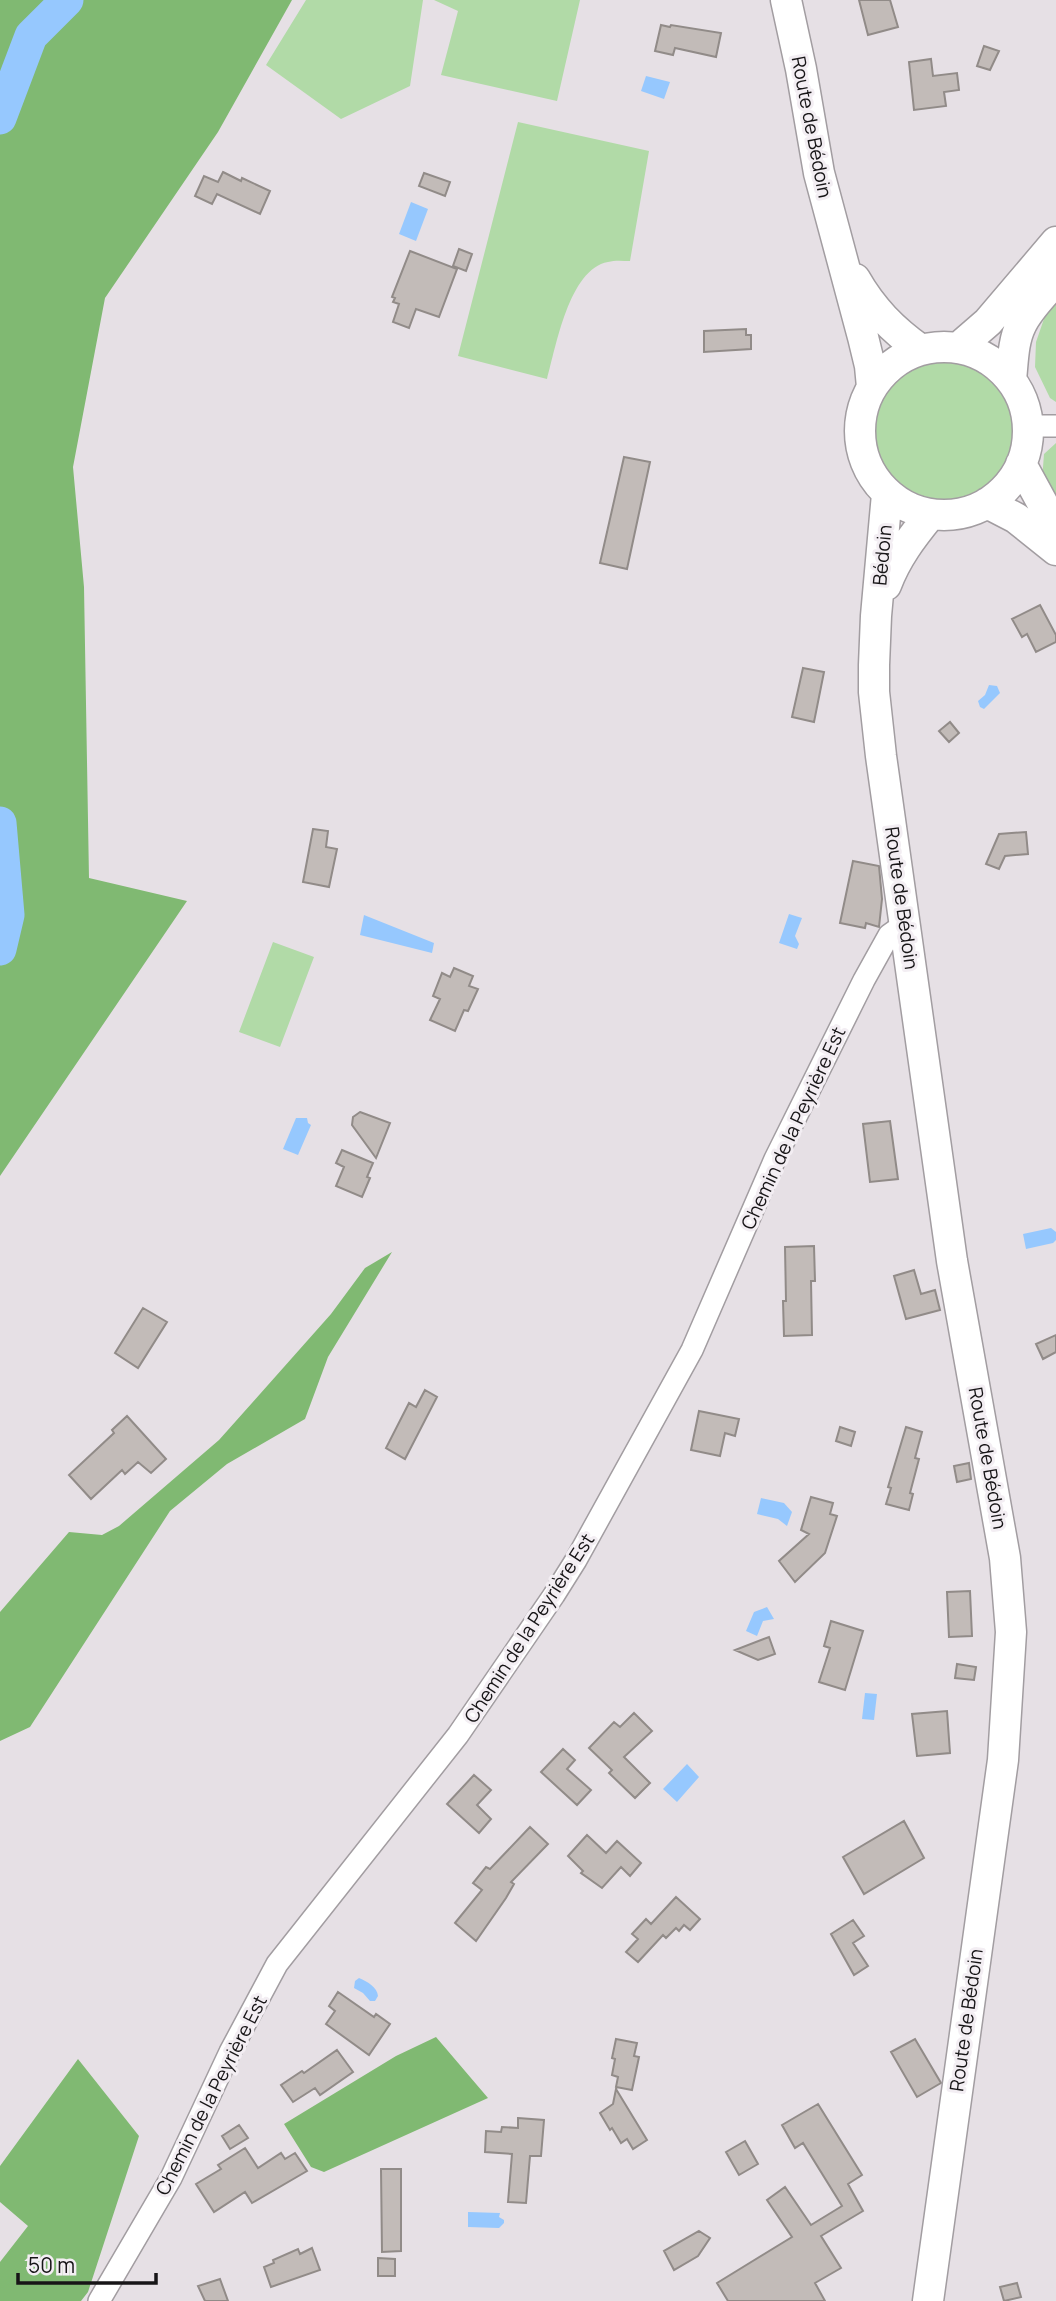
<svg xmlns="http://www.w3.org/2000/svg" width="1056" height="2301" font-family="Manrope,sans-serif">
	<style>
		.green { fill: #b1daa7 }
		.forest { fill: #80b972 }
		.water { fill: #96c8fe }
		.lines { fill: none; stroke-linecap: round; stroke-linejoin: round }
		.river { stroke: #96c8fe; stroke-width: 33 }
		.building { fill: #c2bbb8; stroke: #918b88; stroke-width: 2 }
		.minor-casing { stroke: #a29da1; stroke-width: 24 }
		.secondary-casing { stroke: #a29da1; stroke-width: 33 }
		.minor { stroke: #fff; stroke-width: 21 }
		.secondary { stroke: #fff; stroke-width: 30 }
		.labels { text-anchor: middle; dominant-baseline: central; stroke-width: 6; stroke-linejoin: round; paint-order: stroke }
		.street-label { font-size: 19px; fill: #171517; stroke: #f3eef3 }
	</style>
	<rect width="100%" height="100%" fill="#e6e0e5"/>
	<!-- green -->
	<path class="green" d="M306,0H423L410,86L341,119L266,65Z
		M434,0H580L557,101L441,75L458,11Z
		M518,122L649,151L630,261C623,261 615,260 608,262C569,269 556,347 547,379L458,356Z
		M1056,300V402L1050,398L1035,367L1036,342L1046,313Z
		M874 430a70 70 0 1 1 140 0a70 70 0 1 1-140 0Z
		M1056,443V502L1042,481L1044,454Z
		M273,942L314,957L280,1047L239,1032Z"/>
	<!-- forest -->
	<path class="forest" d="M0,0H292L218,132L105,298L73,467L84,587L89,878L187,901L0,1176Z
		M392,1252L328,1357L305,1419L227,1464L170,1511L30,1727L0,1741V1612L69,1532L102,1535L119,1526L219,1440L331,1314L365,1268Z
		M436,2037L488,2098L324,2172L311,2167L284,2124L396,2056Z
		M78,2059L139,2136L88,2292L81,2301H0V2262L28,2226L0,2202V2166Z"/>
	<!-- water -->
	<path class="water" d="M646,76L670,82L664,99L641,91Z
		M411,202L428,209L416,241L399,234Z
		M989,685L997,686L1000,693L984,709L980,707L978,701L985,695Z
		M789,914L802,918L795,936L799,944L797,949L779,943Z
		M364,915L434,943L432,953L360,935Z
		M296,1118H307L308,1123L311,1125L298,1155L283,1149Z
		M1051,1228L1056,1232V1240L1053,1243L1026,1249L1023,1234Z
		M761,1498L784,1503L792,1512L787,1526L778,1519L757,1514Z
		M767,1607L774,1619L763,1621L757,1636L746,1631L754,1612Z
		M865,1693L877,1694L874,1720L862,1719Z
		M687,1764L699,1777L677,1802L663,1789Z
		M359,1978C368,1982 377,1987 378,1996L375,2001H370L363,1993L354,1988L355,1981Z
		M468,2212L500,2213L499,2217L504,2220V2223L499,2228L468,2227Z"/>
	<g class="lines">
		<!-- river -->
		<path class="river" d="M0,118L31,36L67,0
			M0,823L8,915L0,949"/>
	</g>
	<!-- building -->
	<path class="building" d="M859,0H890L898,27L868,35Z
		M661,25L670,27L671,25L721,33L716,57L675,48L673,55L655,51Z
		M984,46L999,51L990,70L977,66Z
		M931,59L933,76L957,73L959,90L944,92L946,106L914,110L909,62Z
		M223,172L241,181L242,178L270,191L260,214L217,194L212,204L195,196L204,176L218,182Z
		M424,173L450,182L445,196L419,186Z
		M459,249L472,254L466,271L453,266Z
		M410,251L457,269L439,317L416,309L409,328L393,322L399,304L393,302L395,298L392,297Z
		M746,329V335H751V349L704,352V331Z
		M624,457L650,462L627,569L600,563Z
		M1040,605L1056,635V642L1036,652L1027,634L1022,637L1012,619Z
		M803,668L824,672L814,722L792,717Z
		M950,722L959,733L949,742L939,731Z
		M313,829L328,831L326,847L337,849L329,887L303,882Z
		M1026,832L1028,854L1005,856L999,869L986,864L999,834Z
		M853,861L879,866L882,899L879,927L866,923L865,928L840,923Z
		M454,968L473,976L469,986L478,989L468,1011L464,1010L455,1031L430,1020L440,999L433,996L442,973L450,977Z
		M360,1112L390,1123L376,1158L352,1125L353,1117Z
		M890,1121L898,1179L870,1182L863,1124Z
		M342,1150L373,1163L367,1177L370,1178L362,1197L336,1186L344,1167L336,1163Z
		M814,1246L815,1281H811L812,1335L784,1336L783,1301H786L785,1247Z
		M914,1270L921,1294L935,1290L940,1310L906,1319L894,1276Z
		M143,1308L167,1322L138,1368L115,1353Z
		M1056,1335V1352L1043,1359L1036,1344Z
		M425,1390L437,1397L405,1459L386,1448L409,1403L416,1407Z
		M699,1411L739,1419L735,1436L725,1433L720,1456L691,1450Z
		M127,1416L166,1459L151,1473L138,1462L125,1474L122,1470L91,1499L69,1475L114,1433L112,1430Z
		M840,1427L855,1432L851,1446L836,1441Z
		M906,1427L922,1432L915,1458L919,1459L910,1493L913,1494L909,1510L886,1504L891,1488L888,1487Z
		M969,1463L971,1479L957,1482L954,1466Z
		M811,1497L833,1503L830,1514L837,1516L825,1553L795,1582L779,1561L809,1534L801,1530Z
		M970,1591L972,1636L949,1637L947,1592Z
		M831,1621L863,1631L845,1690L819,1682L830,1648L824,1646Z
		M769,1637L775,1654L758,1660L735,1650Z
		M957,1664L976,1667L974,1680L955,1678Z
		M947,1711L950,1753L917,1756L912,1714Z
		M634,1713L652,1731L624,1757L650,1783L635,1798L609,1773L612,1770L589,1748L614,1722L620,1727Z
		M563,1749L575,1760L567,1769L591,1790L577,1805L541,1772Z
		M474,1775L491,1790L477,1805L491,1819L479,1833L447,1804Z
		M904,1821L924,1858L864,1894L843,1857Z
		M530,1827L548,1844L511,1882L514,1884L506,1898L476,1941L455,1923L482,1890L473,1883L486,1867L490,1869Z
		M587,1835L606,1853L617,1841L641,1863L630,1876L621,1867L602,1888L581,1873L583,1871L568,1856Z
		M676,1897L700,1919L690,1930L684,1925L679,1931L676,1928L666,1938L663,1935L638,1962L626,1952L638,1939L632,1934L646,1919L651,1924Z
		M853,1920L864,1936L853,1943L868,1966L854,1975L831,1934Z
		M338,1992L374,2017L376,2014L390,2024L369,2055L326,2024L335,2011L329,2006Z
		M616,2039L637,2043L634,2056L639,2057L632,2090L616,2087L618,2077L612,2075L615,2059L612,2058Z
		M915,2039L941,2083L917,2097L891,2052Z
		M337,2050L353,2072L320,2095L315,2088L293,2102L281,2085L302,2071L304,2073Z
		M616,2089L647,2140L633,2149L627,2139L621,2143L612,2128L610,2130L600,2113L613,2104Z
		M818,2104L862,2175L848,2184L863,2211L821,2236L841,2268L815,2283L825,2301H728L717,2283L792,2237L767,2200L785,2187L811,2225L842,2206L803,2143L795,2148L782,2125Z
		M518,2118L544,2120L541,2156H530L526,2203L508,2202L512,2154L485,2152L486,2131L501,2132L502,2127L518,2128Z
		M239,2125L248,2138L230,2149L222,2136Z
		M745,2141L758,2164L739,2175L726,2152Z
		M245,2148L258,2168L281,2153L285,2159L295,2153L307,2171L252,2203L245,2192L214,2212L196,2184L221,2169L218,2165Z
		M381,2169H401V2251L382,2252Z
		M699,2231L710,2238L698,2256L674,2270L664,2251Z
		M312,2248L320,2270L271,2287L264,2267L274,2263L273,2260L298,2249L300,2254Z
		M378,2258L395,2259V2276H378Z
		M220,2279L228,2301H205L198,2286Z
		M1017,2283L1021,2297L1004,2301L1000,2287Z"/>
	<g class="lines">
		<!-- minor casing -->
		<g class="minor-casing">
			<path id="minor" d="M1028,426H1056
				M99,2301L171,2178L230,2052L277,1964L458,1735L554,1595L576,1560L692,1350L775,1159L864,980L889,935L896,930L906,927"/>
		</g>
		<!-- secondary casing -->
		<g class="secondary-casing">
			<path id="secondary" d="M786,0L801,69L819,173L863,337L870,366L872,387
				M855,279C872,309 893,330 921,350
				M860 431a84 84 0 1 1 168 0a84 84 0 1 1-168 0Z
				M958,348L988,322L1056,242
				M1011,380C1013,361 1013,341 1021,325C1029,308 1044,294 1056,280
				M1021,464L1056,528
				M887,494L876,616L874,665V692L881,756L952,1261L1005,1558L1011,1632L1003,1760L928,2301
				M987,503L1016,518L1056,550
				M886,585C896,558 912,537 930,515"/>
		</g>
		<!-- minor -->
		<use href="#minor" class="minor"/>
		<!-- secondary -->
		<use href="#secondary" class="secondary"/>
	</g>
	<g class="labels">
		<!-- street labels -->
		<g class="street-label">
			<text transform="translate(812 127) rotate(79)">Route de Bédoin</text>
			<text transform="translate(882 555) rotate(-85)">Bédoin</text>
			<text transform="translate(902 898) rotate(82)">Route de Bédoin</text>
			<text transform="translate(793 1128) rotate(-65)">Chemin de la Peyrière Est</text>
			<text transform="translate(988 1458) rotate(80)">Route de Bédoin</text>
			<text transform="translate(529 1628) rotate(-57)">Chemin de la Peyrière Est</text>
			<text transform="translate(966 2020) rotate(-82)">Route de Bédoin</text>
			<text transform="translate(211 2095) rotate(-63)">Chemin de la Peyrière Est</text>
		</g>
	</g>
	<!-- scale -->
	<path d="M18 2273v10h138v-10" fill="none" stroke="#171517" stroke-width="3.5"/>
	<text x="28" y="2273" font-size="21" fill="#171517" stroke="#f3eef3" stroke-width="5" paint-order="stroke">50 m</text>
</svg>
